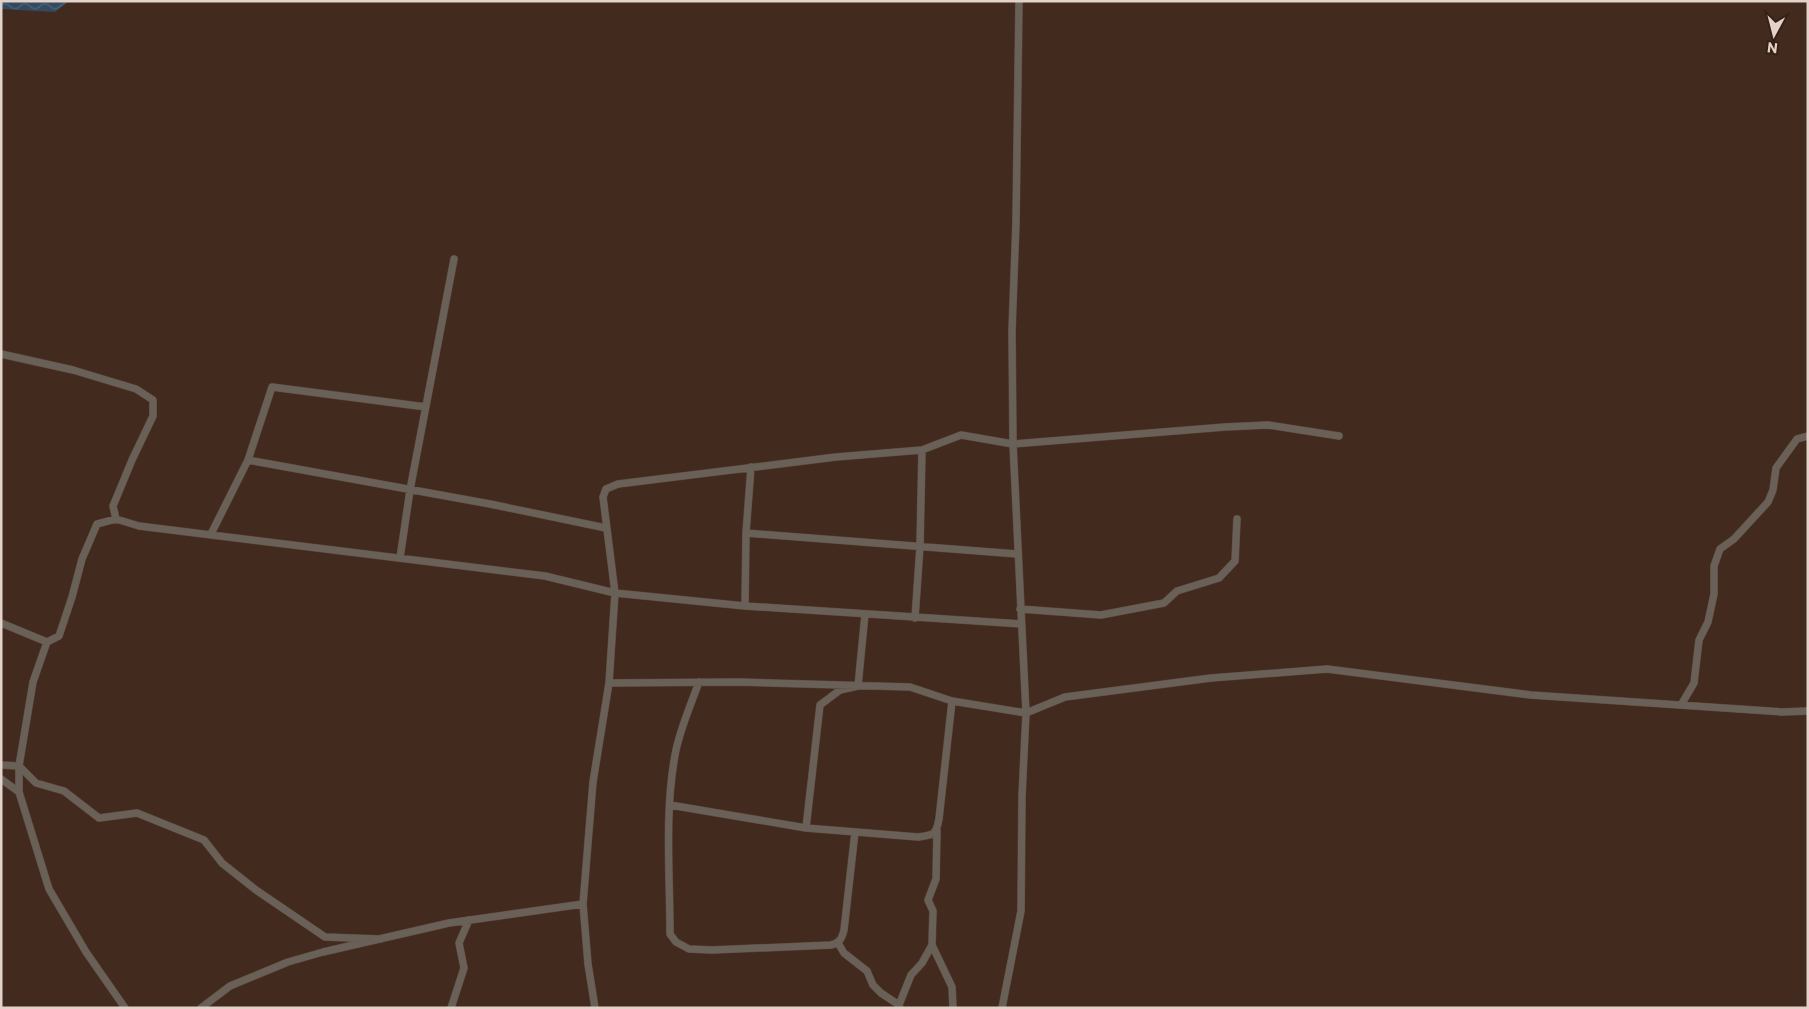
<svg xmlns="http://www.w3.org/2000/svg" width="1809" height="1009" font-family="Commissioner,sans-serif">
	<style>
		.water { fill: url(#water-waves) }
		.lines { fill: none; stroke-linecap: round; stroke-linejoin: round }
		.minor-casing { stroke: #5f483d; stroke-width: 8 }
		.minor { stroke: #696157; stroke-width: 7 }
	</style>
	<defs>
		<pattern id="water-waves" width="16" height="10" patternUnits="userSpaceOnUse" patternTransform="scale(1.25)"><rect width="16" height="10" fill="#334a60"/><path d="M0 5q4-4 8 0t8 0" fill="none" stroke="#506375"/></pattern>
	</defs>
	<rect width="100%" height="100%" fill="#422a1e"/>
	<!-- water -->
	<path class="water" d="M1,1H69L55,12L1,9Z"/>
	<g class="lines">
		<!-- minor casing -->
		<g class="minor-casing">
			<path id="minor" d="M1,354L73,370L136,389L153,400V416L132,460L113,506L116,519
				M248,460L490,504L606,528
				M746,533L1017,554
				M211,534L248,460L272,387L426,407
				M400,558L410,490L454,259
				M745,606L746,533L751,467
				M1020,609L1101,615L1164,603L1177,591L1219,578L1235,561L1237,519
				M915,618L920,546L922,450
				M1,623L47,642
				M699,682C691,704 681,727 676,750C664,809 670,874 670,934L676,942L689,949L712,950L831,945C840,943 842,938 844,930L855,832
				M609,683L739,682L910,687L952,701L1026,713L1065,697L1211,678L1327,669L1531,695L1782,712L1808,711
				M1681,705L1694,683L1699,640L1708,622L1714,594V566L1720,549L1734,539L1768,502L1773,490L1776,468L1797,439L1808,436
				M1,765L19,766L36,783L64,791L99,818L137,813L204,840L222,863L256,890L325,937L380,939
				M1,779L19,792
				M670,805L806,828L918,837C934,835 936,835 939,819L952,701
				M806,828L820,705L840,690L858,686L865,614
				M937,831L936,879L928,900L933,911L932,945L952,987L953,1008
				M838,943L844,953L867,971L873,985L881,993L899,1005
				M125,1008L86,952L49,889L19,792V766L33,682L47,642L59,636L72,597L82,559L97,524L116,519L139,526L545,576L615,593L745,606L1021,624
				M201,1008L230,986L288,962L323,952L449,923L583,904
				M451,1008L464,968L459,943L469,920
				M595,1008L588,964L583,904L593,782L609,683L615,593L603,497L606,489L618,484L836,457L922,450L961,435L1013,444L1225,427L1268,425L1339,436
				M900,1008L899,1005L911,975L922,963L932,945
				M1002,1008L1021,911L1022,796L1026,713L1013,444L1012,331L1016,222L1019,1"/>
		</g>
		<!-- minor -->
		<use href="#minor" class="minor"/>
	</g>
	<!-- border -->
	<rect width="1809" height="1009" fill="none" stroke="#e2d2ca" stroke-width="5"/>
	<!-- north arrow -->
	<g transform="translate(1774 35) rotate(187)" stroke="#372014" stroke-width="4" paint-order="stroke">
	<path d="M0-4L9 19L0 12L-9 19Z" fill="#e2d2ca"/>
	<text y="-8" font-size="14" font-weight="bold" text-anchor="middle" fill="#e2d2ca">N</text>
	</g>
</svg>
